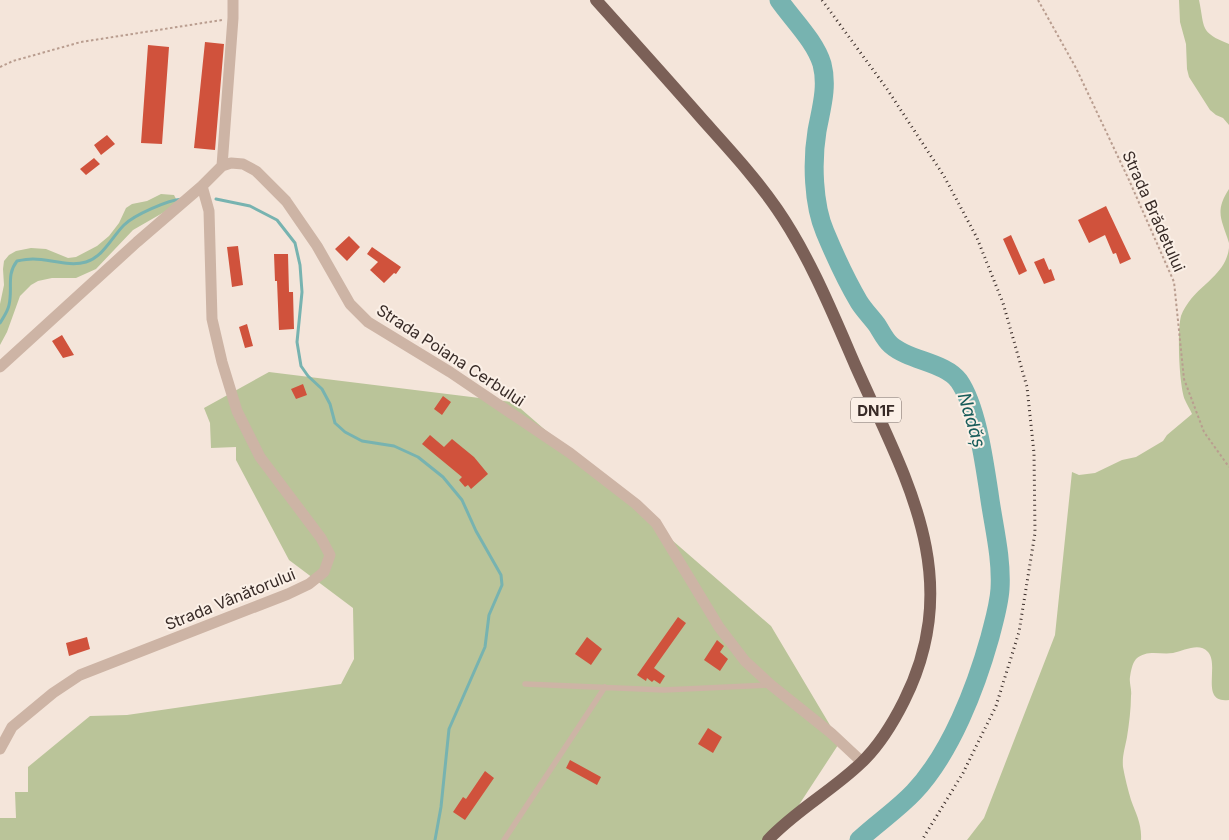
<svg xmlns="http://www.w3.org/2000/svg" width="1229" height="840" font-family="Inter,sans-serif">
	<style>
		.green { fill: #bac499 }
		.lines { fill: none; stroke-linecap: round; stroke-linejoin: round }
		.stream { stroke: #77b3b0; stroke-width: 3 }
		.river { stroke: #77b3b0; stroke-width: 19 }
		.building { fill: #d0523c }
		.path { stroke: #b99d8f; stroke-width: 2; stroke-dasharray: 2.5 2.5; stroke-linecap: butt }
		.service { stroke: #cdb4a5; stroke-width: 5.5 }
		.minor { stroke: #cdb4a5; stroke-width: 11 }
		.primary { stroke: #7b6057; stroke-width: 12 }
		.rail { stroke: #382b27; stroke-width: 3; stroke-dasharray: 1 4; stroke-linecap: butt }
		.labels { text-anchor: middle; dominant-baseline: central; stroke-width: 4; stroke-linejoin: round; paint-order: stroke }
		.shield { fill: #fbf0e7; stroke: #726661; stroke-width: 1 }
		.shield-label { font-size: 15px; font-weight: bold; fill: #382b27 }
		.street-label { font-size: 16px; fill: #382b27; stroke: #fbf0e7 }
		.water-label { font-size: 18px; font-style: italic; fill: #195d5b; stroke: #fbf0e7 }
	</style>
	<rect width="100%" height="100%" fill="#f4e5da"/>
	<!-- green -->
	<path class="green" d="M1179,0H1199C1205,28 1199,32 1229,44V125L1223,118L1216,115L1210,110L1189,77L1187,69L1186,44L1180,22Z
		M1229,189V243C1222,220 1214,212 1229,189Z
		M161,194L174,195L176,199V203L166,211L133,230L96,269L76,278H52L38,281L31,285L20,296L7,332L0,345V304L4,285L3,269L4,261L9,255L16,251L31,248L46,249L68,258L76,257L97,246L109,236L119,223L126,208L132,204L147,201Z
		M1229,248V700C1199,704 1220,665 1208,652C1199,642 1184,651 1173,653C1160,655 1147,649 1136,659C1132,664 1131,671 1130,677C1129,683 1132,689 1131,696C1131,709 1129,724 1127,737C1125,748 1122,756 1123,767C1125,778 1128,790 1131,800C1136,814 1142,824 1141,840H967L984,818L1055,635L1072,472L1079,475L1095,473L1122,460L1136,457L1163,441L1167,435L1192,414C1190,409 1187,405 1185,400C1179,386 1177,331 1181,316C1183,310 1187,304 1191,299C1205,282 1226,272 1229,248Z
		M269,372L513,402L771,626L840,742L776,840H0V818H16L15,792H28V767L90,716L127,715L341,684L354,659L353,608L289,560L236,460V447L211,448L210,423L204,408Z"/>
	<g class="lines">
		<!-- stream -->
		<path class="stream" d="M216,199L250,206L277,220L295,243L300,265L302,292L297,342L301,366L308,376L322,389L330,404L335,423L345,432L362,441L394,446L418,457L443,477L462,500L476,531L501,575L502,585L489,615L485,647L449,729L441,807L435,840
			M0,323C3,318 8,311 9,305C13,288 6,275 17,261C22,260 28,259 33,259C50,259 69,267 86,262C103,257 112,237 124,225C134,215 168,200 182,199"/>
		<!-- river -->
		<path class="river" d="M779,0C793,20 815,41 822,64C828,87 821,109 817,131C812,161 813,204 825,232C835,256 846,280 859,302C864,310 871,317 877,325C881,331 885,340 891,345C909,361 945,362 959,381C977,407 984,461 989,493C993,524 1002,557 1000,589C999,605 994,621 990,637C976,687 951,753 914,792C897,810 877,823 859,840"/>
	</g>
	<!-- building -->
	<path class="building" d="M205,42L224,44L215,150L194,148Z
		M148,45L169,47L162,144L141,143Z
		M107,135L115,144L101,155L94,145Z
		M94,158L100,164L86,175L80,169Z
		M1106,206L1131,259L1120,264L1116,253L1113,254L1105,235L1089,243L1078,220Z
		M1011,235L1027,271L1019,275L1003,239Z
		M349,236L360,247L347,261L335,249Z
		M238,246L243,285L232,287L227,247Z
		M372,247L401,267L396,274L394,273L384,283L370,270L378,262L367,254Z
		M274,254H288L289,292H293L294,329L279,330L277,281H275Z
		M1044,258L1049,270L1051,269L1055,280L1044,284L1034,262Z
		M247,324L253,346L245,348L239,327Z
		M62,335L74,355L63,358L52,341Z
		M303,384L307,395L296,399L291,389Z
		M443,396L451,402L442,415L434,409Z
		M430,435L444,447L452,439L474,457L488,474L471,489L468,485L465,487L459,480L462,477L422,444Z
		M678,617L686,623L654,668L665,676L660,684L654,680L652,682L647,678L646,681L637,675Z
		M87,637L90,649L69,656L66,643Z
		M587,637L602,649L591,665L575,654Z
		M717,640L724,646L720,652L728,659L720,671L704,660Z
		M708,728L722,737L713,753L698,744Z
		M570,760L601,777L597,785L566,768Z
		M485,771L494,778L465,820L453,812L463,797L466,799Z"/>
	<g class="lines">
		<!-- path -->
		<path class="path" d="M1038,0L1076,68L1129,180L1174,282L1184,379L1204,432L1229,467
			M0,67L13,61L81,42L222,20"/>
		<!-- service -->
		<path class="service" d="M525,684L664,690L769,685
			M504,840L605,687"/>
		<!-- minor -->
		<path class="minor" d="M222,166L233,18V0
			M0,367L137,242L202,186L222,166L231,163L243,164L256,171L286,201L317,246L350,304L368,322L450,372L570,453L636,504L656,523L719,627L745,661L771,685L831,733L862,762
			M0,749L12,727L53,693L80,675L288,594L309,584L324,572L330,555L321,538L260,457L237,411L222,362L212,319L209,211L202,186"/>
		<!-- primary -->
		<path class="primary" d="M596,0C632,40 668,80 703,120C729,149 755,177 777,209C810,257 833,314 856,367C906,479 966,578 904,701C893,723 879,746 861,763C832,791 796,810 768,840"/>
		<!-- rail -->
		<path class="rail" d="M822,0L887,89L944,176L977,238L1003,303L1027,387L1034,453L1035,533L1019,632L996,706L963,773L922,840"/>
	</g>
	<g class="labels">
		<!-- shield labels -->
		<rect class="shield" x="851" y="397.5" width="50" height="25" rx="4"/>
		<g class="shield-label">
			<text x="876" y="410">DN1F</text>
		</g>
		<!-- street labels -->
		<g class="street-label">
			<text transform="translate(1154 211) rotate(66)">Strada Brădetului</text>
			<text transform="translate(451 355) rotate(33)">Strada Poiana Cerbului</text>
			<text transform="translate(230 599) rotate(-22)">Strada Vânătorului</text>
		</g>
		<!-- water labels -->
		<g class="water-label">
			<text transform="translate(972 420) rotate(73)">Nadăș</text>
		</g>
	</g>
</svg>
